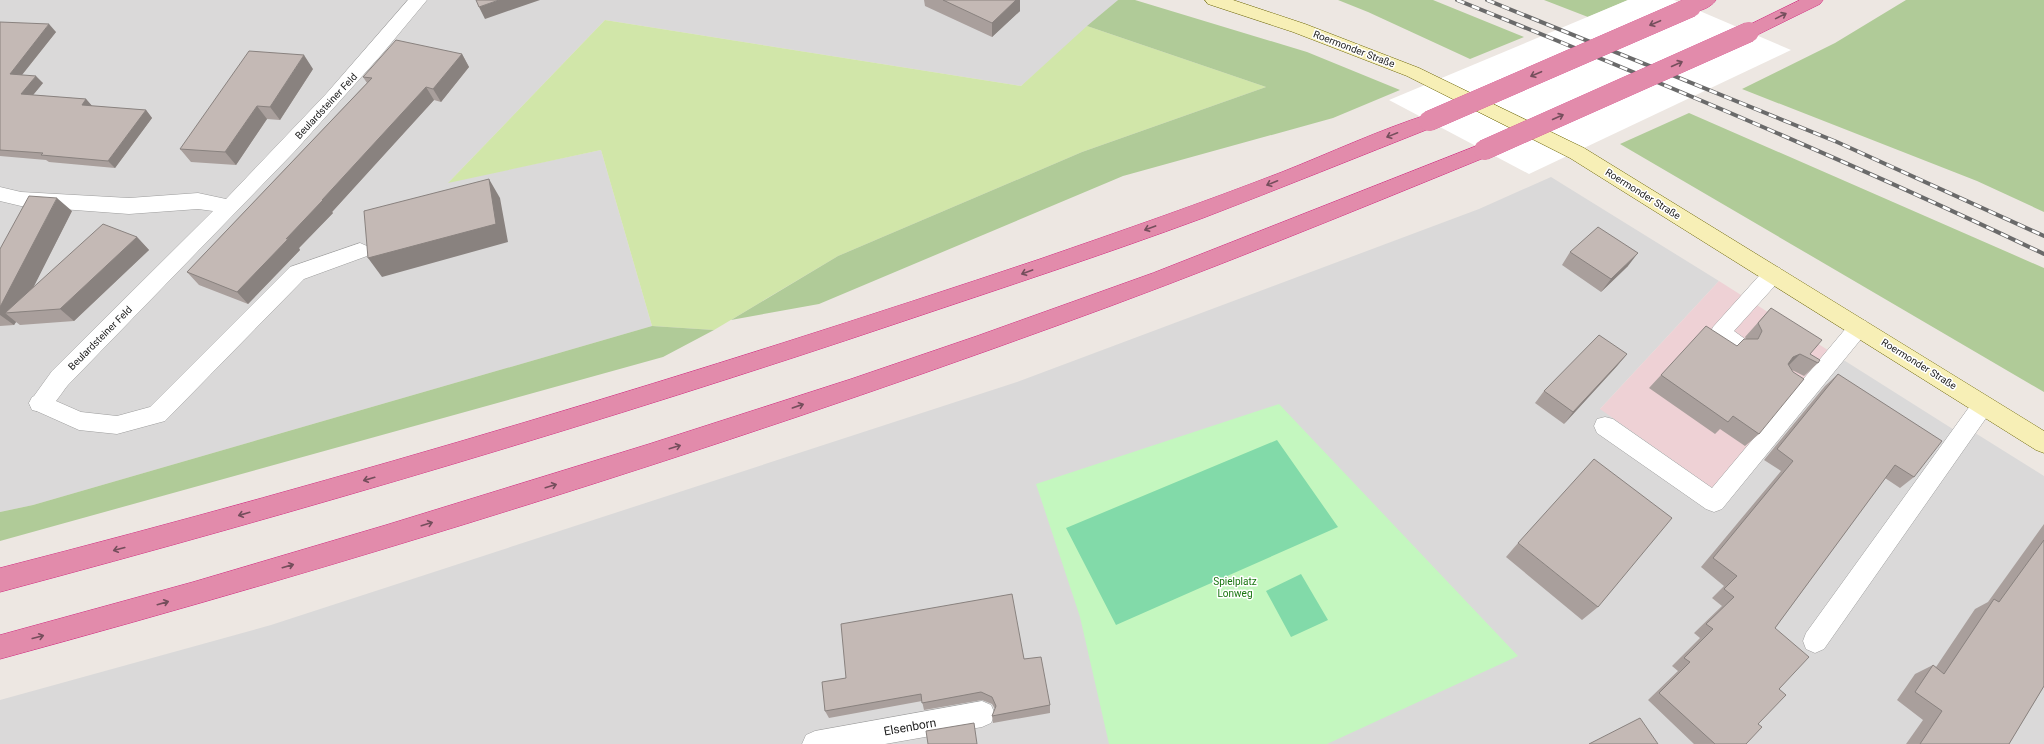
<svg xmlns="http://www.w3.org/2000/svg" width="2044" height="744" font-family="Roboto,sans-serif">
	<style>
		.residential { fill: #dad9d9 }
		.commercial { fill: #eed1d5 }
		.grass { fill: #d1e6a9 }
		.forest { fill: #b0cb98 }
		.park { fill: #c4f7bf }
		.pitch { fill: #82daa9 }
		.pier { fill: #fff }
		.lines { fill: none; stroke-linecap: round; stroke-linejoin: round }
		.service-casing { stroke: #9d9d9d; stroke-width: 1 }
		.minor-casing { stroke: #9d9d9d; stroke-width: 1 }
		.secondary-casing { stroke: #6d6708; stroke-width: 1 }
		.motorway-casing { stroke: #d02a7f; stroke-width: 1 }
		.service { fill: #fff; fill-rule: evenodd }
		.minor { fill: #fff; fill-rule: evenodd }
		.secondary { fill: #f7efb6; fill-rule: evenodd }
		.motorway { fill: #e28bab; fill-rule: evenodd }
		.rail-casing { stroke: #6a6a6a; stroke-width: 4 }
		.rail { stroke: #fff; stroke-width: 2.5; stroke-dasharray: 8; stroke-linecap: butt }
		.motorway-bridge-casing { stroke: #d02a7f; stroke-width: 20; stroke-linecap: butt }
		.motorway-bridge { stroke: #e28bab; stroke-width: 20 }
		.wall { fill: #a99f9c }
		.shaded-wall { fill: #89827f }
		.building { fill: #c4b9b5; stroke: #89827f }
		.oneway { stroke: #754e5c }
		.labels { text-anchor: middle; dominant-baseline: central; stroke-width: 3; stroke-linejoin: round; paint-order: stroke }
		.street-label { font-size: 10px; fill: #1c1c1c; stroke: #fff }
		.park-label { font-size: 10px; fill: #18750f; stroke: #fff }
		.near-street-label { font-size: 12px; fill: #1c1c1c; stroke: #fff }
	</style>
	<rect width="100%" height="100%" fill="#ede7e2"/>
	<!-- residential -->
	<path class="residential" d="M0,0H1118L1021,86L605,20L449,182L601,150L652,326L33,505L0,512Z
		M1551,177L1719,281L1600,409L1842,359L1967,438L1972,431L2044,476V744H0V700L271,625L1017,382L1479,209Z"/>
	<!-- commercial -->
	<path class="commercial" d="M1719,281L1842,359L1725,497L1600,409Z"/>
	<!-- grass -->
	<path class="grass" d="M605,20L1021,86L1087,26L1266,87L1082,152L838,256L714,330L652,326L601,150L448,183Z"/>
	<!-- forest -->
	<path class="forest" d="M1118,0H1135L1307,52L1400,90L1333,118L1123,176L819,304L731,320L838,256L1082,152L1266,87L1087,26Z
		M1338,0H1433L1524,37L1470,59L1368,12Z
		M1544,0H1628L1588,17Z
		M1906,0H2044V212L1977,181L1742,89L1835,43Z
		M1689,113L2044,268V392L1620,144Z
		M652,326L714,330L663,357L0,541V512L33,505Z"/>
	<!-- park -->
	<path class="park" d="M1279,404L1518,656L1327,744H1109L1080,617L1036,484Z"/>
	<!-- pitch -->
	<path class="pitch" d="M1277,440L1338,527L1116,625L1066,528Z
		M1301,574L1328,620L1291,637L1266,591Z"/>
	<!-- pier -->
	<path class="pier" d="M1628,0H1674L1791,50L1529,174L1389,100Z"/>
	<g class="lines">
		<!-- service casing -->
		<g class="service-casing">
			<path id="service" d="M360,243L367,246L370,251L367,256L304,279L165,421L117,434L79,430L32,409L29,403L32,397L40,394L81,412L117,416L150,407L290,267Z
				M1773,266L1780,268L1783,274L1780,280L1734,331L1745,339L1748,345L1745,351C1733,355 1716,345 1710,333L1713,327L1766,268Z
				M1859,319L1866,321L1869,327L1866,333L1722,509L1714,512L1706,509L1597,433L1594,426L1597,419L1605,417L1613,419L1712,488L1852,321Z
				M1983,396L1991,399L1994,405L1991,411L1824,649L1815,653L1806,649L1803,641L1806,633L1975,399Z
				M982,701L991,705L995,714L991,723L982,727L885,744H802L806,735L815,731Z"/>
		</g>
		<!-- minor casing -->
		<g class="minor-casing">
			<path id="minor" d="M408,0H427L382,54L295,151L68,385C58,397 50,416 32,410L29,403L52,371L213,211L198,209L129,214L21,206L0,201V187L21,192L129,198L198,193L226,199L326,94Z"/>
		</g>
		<!-- secondary casing -->
		<g class="secondary-casing">
			<path id="secondary" d="M1205,0H1233L1305,24L1419,68L1584,148L2044,431V453L2036,450L1570,158L1407,76L1293,32L1208,4Z"/>
		</g>
		<!-- motorway casing -->
		<g class="motorway-casing">
			<path id="motorway" d="M1692,0H1716C1710,9 1694,14 1685,11L1682,7L1685,3Z
				M1800,0H1823L1820,4L1755,36L1749,38L1743,36L1740,32L1743,28Z
				M1429,114L1436,116L1438,121L1436,126C1358,157 1281,188 1203,218C1103,255 1002,288 901,322C604,422 303,511 0,592V568C351,478 697,374 1040,259C1121,231 1202,203 1282,172C1330,153 1379,130 1429,114Z
				M1484,143L1491,145L1494,150L1491,155C1347,214 1203,273 1056,326C710,452 356,562 0,659V635L193,582L386,525L649,444L851,379L977,336L1153,273Z"/>
		</g>
		<!-- service -->
		<use href="#service" class="service"/>
		<!-- minor -->
		<use href="#minor" class="minor"/>
		<!-- secondary -->
		<use href="#secondary" class="secondary"/>
		<!-- motorway -->
		<use href="#motorway" class="motorway"/>
		<!-- rail casing -->
		<g class="rail-casing">
			<path id="rail" d="M1457,0C1655,80 1851,162 2044,254
				M1487,0L1837,142L2044,236"/>
		</g>
		<!-- rail -->
		<use href="#rail" class="rail"/>
		<!-- motorway-bridge casing -->
		<g class="motorway-bridge-casing">
			<path id="motorway-bridge" d="M1429,121L1691,7
				M1484,150L1749,32"/>
		</g>
		<!-- motorway-bridge -->
		<use href="#motorway-bridge" class="motorway-bridge"/>
	</g>
	<!-- wall -->
	<path class="wall" d="M924,0H1020V11L992,37L925,6Z
		M0,22L56,32L22,75L43,83L33,95L86,99L92,106L146,110L152,118L115,168L49,162L46,160L0,156Z
		M462,54L469,67L441,102L434,100L332,212L333,213L299,248L300,250L248,304L199,285L187,272L367,83L363,77Z
		M313,69L280,120L267,119L236,165L191,162L180,149Z
		M72,211L33,287L137,237L149,250L74,321L20,325L16,322L14,325L0,326V249Z
		M1570,252L1628,266L1601,292L1562,265Z
		M1771,308L1818,363L1804,376L1792,370L1759,434L1745,446L1720,429L1715,434L1649,388L1661,375L1737,346L1746,339L1745,337Z
		M1627,354L1617,366L1564,424L1535,403L1544,391Z
		M1838,374L1914,477L1900,488L1885,478L1775,628L1779,689L1746,744H1694L1648,700L1678,671L1672,666L1700,638L1694,633L1722,606L1712,598L1724,586L1701,567L1781,471L1764,460L1825,386Z
		M2044,524V686L2009,744H1906L1923,720L1897,700L1915,674L1933,665L1936,667L1975,609L1988,602Z
		M1518,543L1598,607L1582,620L1506,557Z
		M1024,659L1050,705V713L993,723L992,716L995,709L992,704L982,700L924,710L922,701L829,718L825,711Z"/>
	<!-- shaded-wall -->
	<path class="shaded-wall" d="M499,0H540L485,19L479,7Z
		M1016,0H1020V11L992,37V23Z
		M49,24L56,32L17,81L10,74Z
		M462,54L469,67L441,102L433,89Z
		M304,55L313,69L280,120L270,107Z
		M36,76L43,83L28,101L21,94Z
		M426,87L434,100L332,212L333,213L299,248L300,250L248,304L237,292Z
		M86,99L93,107L82,105Z
		M257,106L267,119L236,165L225,152Z
		M146,110L152,118L115,168L108,161Z
		M489,179L500,198L508,242L382,277L368,258Z
		M57,198L72,211L21,312L5,313L16,322L14,325L0,315V307Z
		M137,237L149,250L74,321L60,309Z
		M1638,253L1628,266L1601,292L1611,279Z
		M1627,354L1617,366L1564,424L1573,412Z
		M1800,354L1786,368L1779,371L1793,357Z"/>
	<!-- building -->
	<path class="building" d="M476,0H499L479,7Z
		M943,0H1016L992,23Z
		M0,22L49,24L10,74L36,76L21,94L86,99L82,105L146,110L108,161L41,155L43,153L0,150Z
		M396,40L462,54L433,89L426,87L322,200H323L286,239L290,237L237,292L187,272L372,78L363,77Z
		M249,51L304,55L270,107L257,106L225,152L180,149Z
		M489,179L496,224L368,258L364,211Z
		M29,196L57,198L0,307V249Z
		M103,224L137,237L60,309L5,313Z
		M1598,227L1638,253L1611,279L1570,252Z
		M1771,308L1822,340L1810,354L1820,360L1818,363L1800,354L1793,357L1788,364L1793,372L1804,379L1759,434L1733,416L1728,422L1661,375L1706,326L1737,346L1744,339H1758L1762,331L1758,323Z
		M1599,335L1627,354L1573,412L1544,391Z
		M1838,374L1942,441L1914,477L1895,465L1775,628L1809,657L1779,689L1786,695L1758,724L1762,727L1746,744H1715L1659,693L1690,662L1684,658L1713,629L1706,624L1734,597L1724,589L1737,576L1713,558L1793,461L1777,449Z
		M1594,459L1672,518L1598,607L1518,543Z
		M2044,540V686L2009,744H1920L1942,711L1915,692L1933,665L1944,674L1994,599L1999,602Z
		M1012,594L1024,659L1041,657L1050,705L992,716L996,706L992,697L981,692L922,703L921,694L825,711L822,682L846,678L841,624Z
		M1640,718L1658,744H1589Z
		M974,723L977,744H928L926,731Z"/>
	<!-- one-way arrows -->
	<defs><path id="oneway-shaft" d="M-6 0H5M1.5-3L5.5 0L1.5 3" fill="none" stroke-width="1.6" stroke-linecap="round" stroke-linejoin="round"/></defs>
	<g class="oneway">
		<use href="#oneway-shaft" transform="translate(1781 16) rotate(-26)"/>
		<use href="#oneway-shaft" transform="translate(1655 23) rotate(157)"/>
		<use href="#oneway-shaft" transform="translate(1677 64) rotate(-24)"/>
		<use href="#oneway-shaft" transform="translate(1536 74) rotate(157)"/>
		<use href="#oneway-shaft" transform="translate(1558 117) rotate(-24)"/>
		<use href="#oneway-shaft" transform="translate(1392 135) rotate(158)"/>
		<use href="#oneway-shaft" transform="translate(1272 183) rotate(158)"/>
		<use href="#oneway-shaft" transform="translate(1150 228) rotate(160)"/>
		<use href="#oneway-shaft" transform="translate(1027 272) rotate(160)"/>
		<use href="#oneway-shaft" transform="translate(798 406) rotate(-19)"/>
		<use href="#oneway-shaft" transform="translate(675 447) rotate(-17)"/>
		<use href="#oneway-shaft" transform="translate(369 479) rotate(164)"/>
		<use href="#oneway-shaft" transform="translate(551 486) rotate(-17)"/>
		<use href="#oneway-shaft" transform="translate(244 514) rotate(164)"/>
		<use href="#oneway-shaft" transform="translate(427 524) rotate(-17)"/>
		<use href="#oneway-shaft" transform="translate(119 549) rotate(165)"/>
		<use href="#oneway-shaft" transform="translate(288 566) rotate(-16)"/>
		<use href="#oneway-shaft" transform="translate(163 603) rotate(-16)"/>
		<use href="#oneway-shaft" transform="translate(38 637) rotate(-15)"/>
	</g>
	<g class="labels">
		<!-- street labels -->
		<g class="street-label">
			<text transform="translate(1354 49) rotate(21)">Roermonder Straße</text>
			<text transform="translate(326 106) rotate(-47)">Beulardsteiner Feld</text>
			<text transform="translate(1643 194) rotate(32)">Roermonder Straße</text>
			<text transform="translate(100 338) rotate(-45)">Beulardsteiner Feld</text>
			<text transform="translate(1919 364) rotate(32)">Roermonder Straße</text>
		</g>
		<!-- park labels -->
		<g class="park-label">
			<text x="1235" y="581">Spielplatz<tspan x="1235" dy="12">Lonweg</tspan></text>
		</g>
		<!-- near-street labels -->
		<g class="near-street-label">
			<text transform="translate(910 727) rotate(-10)">Elsenborn</text>
		</g>
	</g>
</svg>
